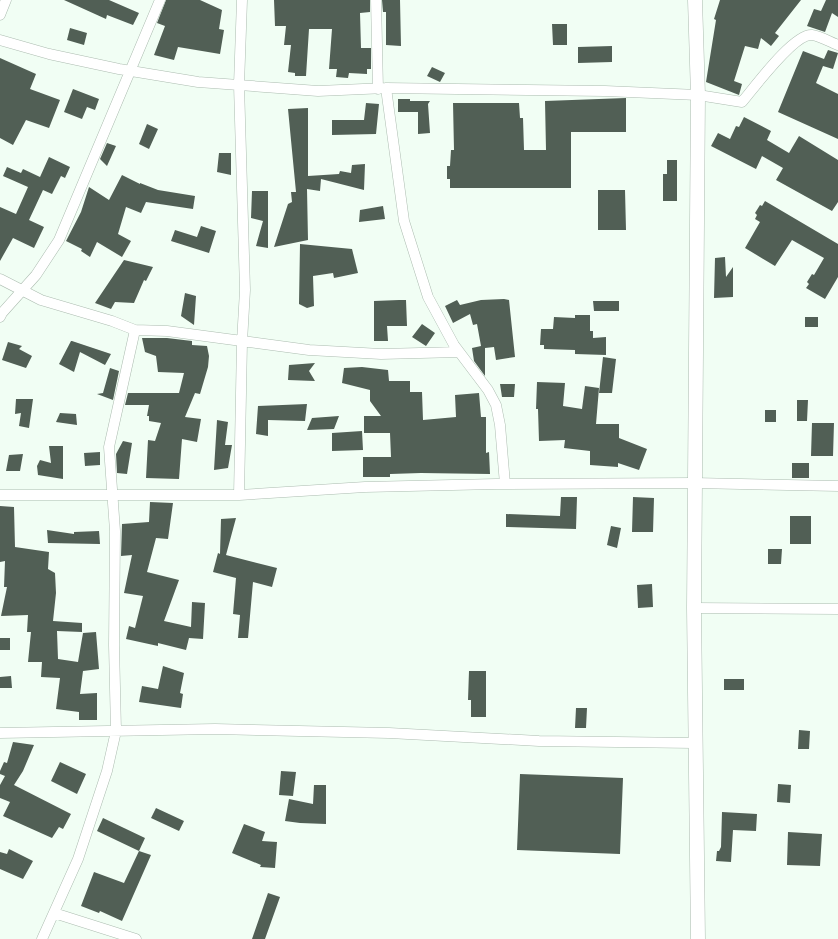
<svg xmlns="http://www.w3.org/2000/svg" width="838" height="939" font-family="'Sofia Sans Condensed',sans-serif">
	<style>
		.building { fill: #515f55 }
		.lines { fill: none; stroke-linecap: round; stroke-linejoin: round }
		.street-casing { stroke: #acbcb0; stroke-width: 11 }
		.secondary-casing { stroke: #acbcb0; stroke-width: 15 }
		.street { stroke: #fff; stroke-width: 10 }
		.secondary { stroke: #fff; stroke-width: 14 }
	</style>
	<rect width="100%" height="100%" fill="#f1fef4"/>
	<!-- building -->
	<path class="building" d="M64,0H109L139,13L133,25L107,15L106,19Z
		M166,0H200L222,10L219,29L224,30L220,54L178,47L174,60L154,55L165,26L157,23Z
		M274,0H370V12L360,13L361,48H371V69H367V74L349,73L348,78L336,77L337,69H329L332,29H309L306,76H295V73L288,72L291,45H284L286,26H275Z
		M382,0H400L401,46L386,45V12H383Z
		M720,0H801L775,33L779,36L771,46L761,38L758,49L745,46L734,81L742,84L739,95L706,82L716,20L714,19Z
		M826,0H838V17L832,13L825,32L807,26L814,9L821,11Z
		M552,24H567V45H553Z
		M70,28L87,33L84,45L67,40Z
		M612,46V62L578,63V47Z
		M828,50L838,53L833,69L823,66L816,83L838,94V139L778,112L803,51L824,59Z
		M0,58L36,74L30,89L60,100L49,128L26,120L13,145L0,138Z
		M432,67L445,73L440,82L427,76Z
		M73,89L99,99L95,110L87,107L82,119L64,112Z
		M626,98V132H571V188H450V179H447V166H450L451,150H454L453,103H519L520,118H523L524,150H546L545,101Z
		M398,99H410V101H430L428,104L430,133L418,134V112H398Z
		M366,103L379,104L376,134L332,135V120H364Z
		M308,108V176L339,174L340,171L351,173L352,165L365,164L364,190L321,179L320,191L307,189L308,240L274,247L288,204L292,202L291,192H296L288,109Z
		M744,117L771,131L767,140L789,153L799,136L838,160V202L832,211L776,180L783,168L762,156L756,169L711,146L718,133L730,139L736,126L739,127Z
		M147,124L158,129L149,149L139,144Z
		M107,143L116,146L107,166L100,159Z
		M219,153H231V175L217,172Z
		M49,157L70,167L65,178L61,176L52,194L43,190L29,220L44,227L34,248L13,238L0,261V207L16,214L28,187L3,176L7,167L21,173L23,169L40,177Z
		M667,160H677V201H663V174H667Z
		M122,175L140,184V183L158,190L195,196L193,209L146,202L141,213L126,207L118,234L131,241L122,257L97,242L90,257L81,251L82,249L66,241L81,212L89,187L109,200Z
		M598,190H625L626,230H598Z
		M252,191H268V248L256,246L263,221L251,218Z
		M765,201L838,244V277L825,299L806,288L809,284L807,282L812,274L814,275L824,258L792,240L775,266L745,248L760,222L755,219L757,215L755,213L760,205L762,206Z
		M383,206L385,219L359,222L360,210Z
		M201,226L216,231L209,253L171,241L175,230L197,237Z
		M300,244L352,249L358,273L334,278L333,273L313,276L314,306L307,308L299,304Z
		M725,257L726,277L733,267V297L714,298L715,258Z
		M124,260L153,267L146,281L144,280L134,303L115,302L111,309L95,303Z
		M185,293L196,296L194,325L181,316Z
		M504,299L509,300L515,357L496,360L494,347L485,348V376L474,361L472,348L481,346L477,324L473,325L470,314L453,323L445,306L457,300L460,305L481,300Z
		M399,300H406L407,326H387L388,341H374V301Z
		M593,301H619V311H594Z
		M575,315H590V331H593V338L606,337V355L575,354V350L544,349V345H540L541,329H553L554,317L575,318Z
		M805,317H818V327H805Z
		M422,324L435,333L426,346L412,337Z
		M142,338H167L192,341V345L207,346L209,356L208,367L200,394L195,393L185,417L201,419L197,442L182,439L179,479L146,478L148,440L155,441L161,423L149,421V416H147L149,405H125L128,393H179L184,373L158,372L156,356L145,352Z
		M71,341H72L111,354L105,365L80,352L74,372L59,364Z
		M8,342L22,346L19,349L32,356L26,368L2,360Z
		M603,357L616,359L612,393H599Z
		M315,363L309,371L315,381L288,380L289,365Z
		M362,367L388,370L389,381H410V392H422L423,420L456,417L455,395L479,393L481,417H486V453L489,452L490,474L421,473L390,474V477H363V457H391L390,433H364V416H381L370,401V390L342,383L344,368Z
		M110,368L119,371L113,400L97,394L103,393Z
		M537,382L565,383L563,406L582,409L585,386L599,388L596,424H619V438L647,449L639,470L618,463V467L590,465V451L564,448L565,440L539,441L538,409H536Z
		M500,384H515L514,397H502Z
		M16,399H33L29,428L19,426L21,413L15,414Z
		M797,400H808L807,421H797Z
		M307,404L305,421L268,420V436L256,434L258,406Z
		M765,410H776V422H765Z
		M60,413L76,414L77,425L56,422Z
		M339,416L334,429L307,430L312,418Z
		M217,420L228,422L225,445H232L228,468L214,470Z
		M812,423H834L833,456H811Z
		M362,431L363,450L332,451V433Z
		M123,441L132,443L127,474L117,473L116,454Z
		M49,446H63V479L38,475L37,466L40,460L51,463Z
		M100,452V465L85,466L84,453Z
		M23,454L20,471H6L9,455Z
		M792,463H809V478H792Z
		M561,497H577L576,529L506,527V514L560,516Z
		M633,497L654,498L653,532H632Z
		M150,502L173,503L168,539L156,538L147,572L179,580L164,621L191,627L192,602L205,603L203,639L189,638L186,650L158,643V646L126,639L129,626L135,628L143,596L124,593L132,555L121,556L122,524L149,522Z
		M0,506L14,507L15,547L49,552L48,569L55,573L56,593L53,621L82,623V632L57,631L58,659L78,662L83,633L96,632L99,669L83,671L80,694L97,693V720H79V712L56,709L60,678L41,677L42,662H28L31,632H27L28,615L1,616L7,587H4L5,561L0,562Z
		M790,516H811V544H790Z
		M236,518L226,555L277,568L272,587L253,582L248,638H238L240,615L233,614L236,578L213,572L218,553L220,554L221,519Z
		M611,526L621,528L617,548L607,545Z
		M47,530L74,534V532L99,531L100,544L48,543Z
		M768,549H782L781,564H768Z
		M652,584L653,607L638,608L637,585Z
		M0,638H10V650H0Z
		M163,666L184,673L180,693L183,694L181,708L139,702L142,686L158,689Z
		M469,671H486V717H471V700H468Z
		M11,676L12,688H0V677Z
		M724,679H744V690H724Z
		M576,708H587L586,728H575Z
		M799,730L810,731L809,749H798Z
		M13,742L34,745L23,771L14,785L71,814L63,829L59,827L52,838L3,816L10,802L0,798V785L5,776L0,774V771L4,762L7,763Z
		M60,762L86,774L77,794L51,781Z
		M281,771L296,772L293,796L279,795Z
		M520,774L623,778L620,854L517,850Z
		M778,784L791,785L790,803L777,802Z
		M314,785H326V824L300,823L285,821L289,799L313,804Z
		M156,808L184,821L179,831L151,818Z
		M722,812L757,814L756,831L733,830L731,862L716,861L717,851H719L721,847Z
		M103,818L145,838L139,851L97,831Z
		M244,824L265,832L262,841L277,842L275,868L260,867L261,865L232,853Z
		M788,832L822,834L820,866L787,865Z
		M9,849L33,861L23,879L0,869V852L7,854Z
		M139,851L151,855L122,921L100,911L99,913L81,906L94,872L124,883Z
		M268,893L280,897L265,939H252Z"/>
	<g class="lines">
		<!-- street casing -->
		<g class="street-casing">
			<path id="street" d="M376,0L378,89
				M0,15L6,0
				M0,40L49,54L119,69L198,82L318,91L386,88L605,91L698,95L742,102C754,88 794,33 812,35C820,36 830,42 838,45
				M386,88L404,221L428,297L454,345L488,390L496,405L500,425L505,484
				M0,279L41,300L112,321L135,330L167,331L309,350L381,354L459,352
				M0,317L2,313L36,275L59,240L160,0
				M0,495H239L365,487L496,484L694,483L838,486
				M239,495L242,342L245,290L239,85L242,0
				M694,608L838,609
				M0,733L215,729L389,733L539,741L694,743
				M54,913L136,939
				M42,939L78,859L107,771L116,731L114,645L115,531L109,447L135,330"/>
		</g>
		<!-- secondary casing -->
		<g class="secondary-casing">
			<path id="secondary" d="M695,0L698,95L694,608L698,939"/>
		</g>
		<!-- street -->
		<use href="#street" class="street"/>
		<!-- secondary -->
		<use href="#secondary" class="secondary"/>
	</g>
</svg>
